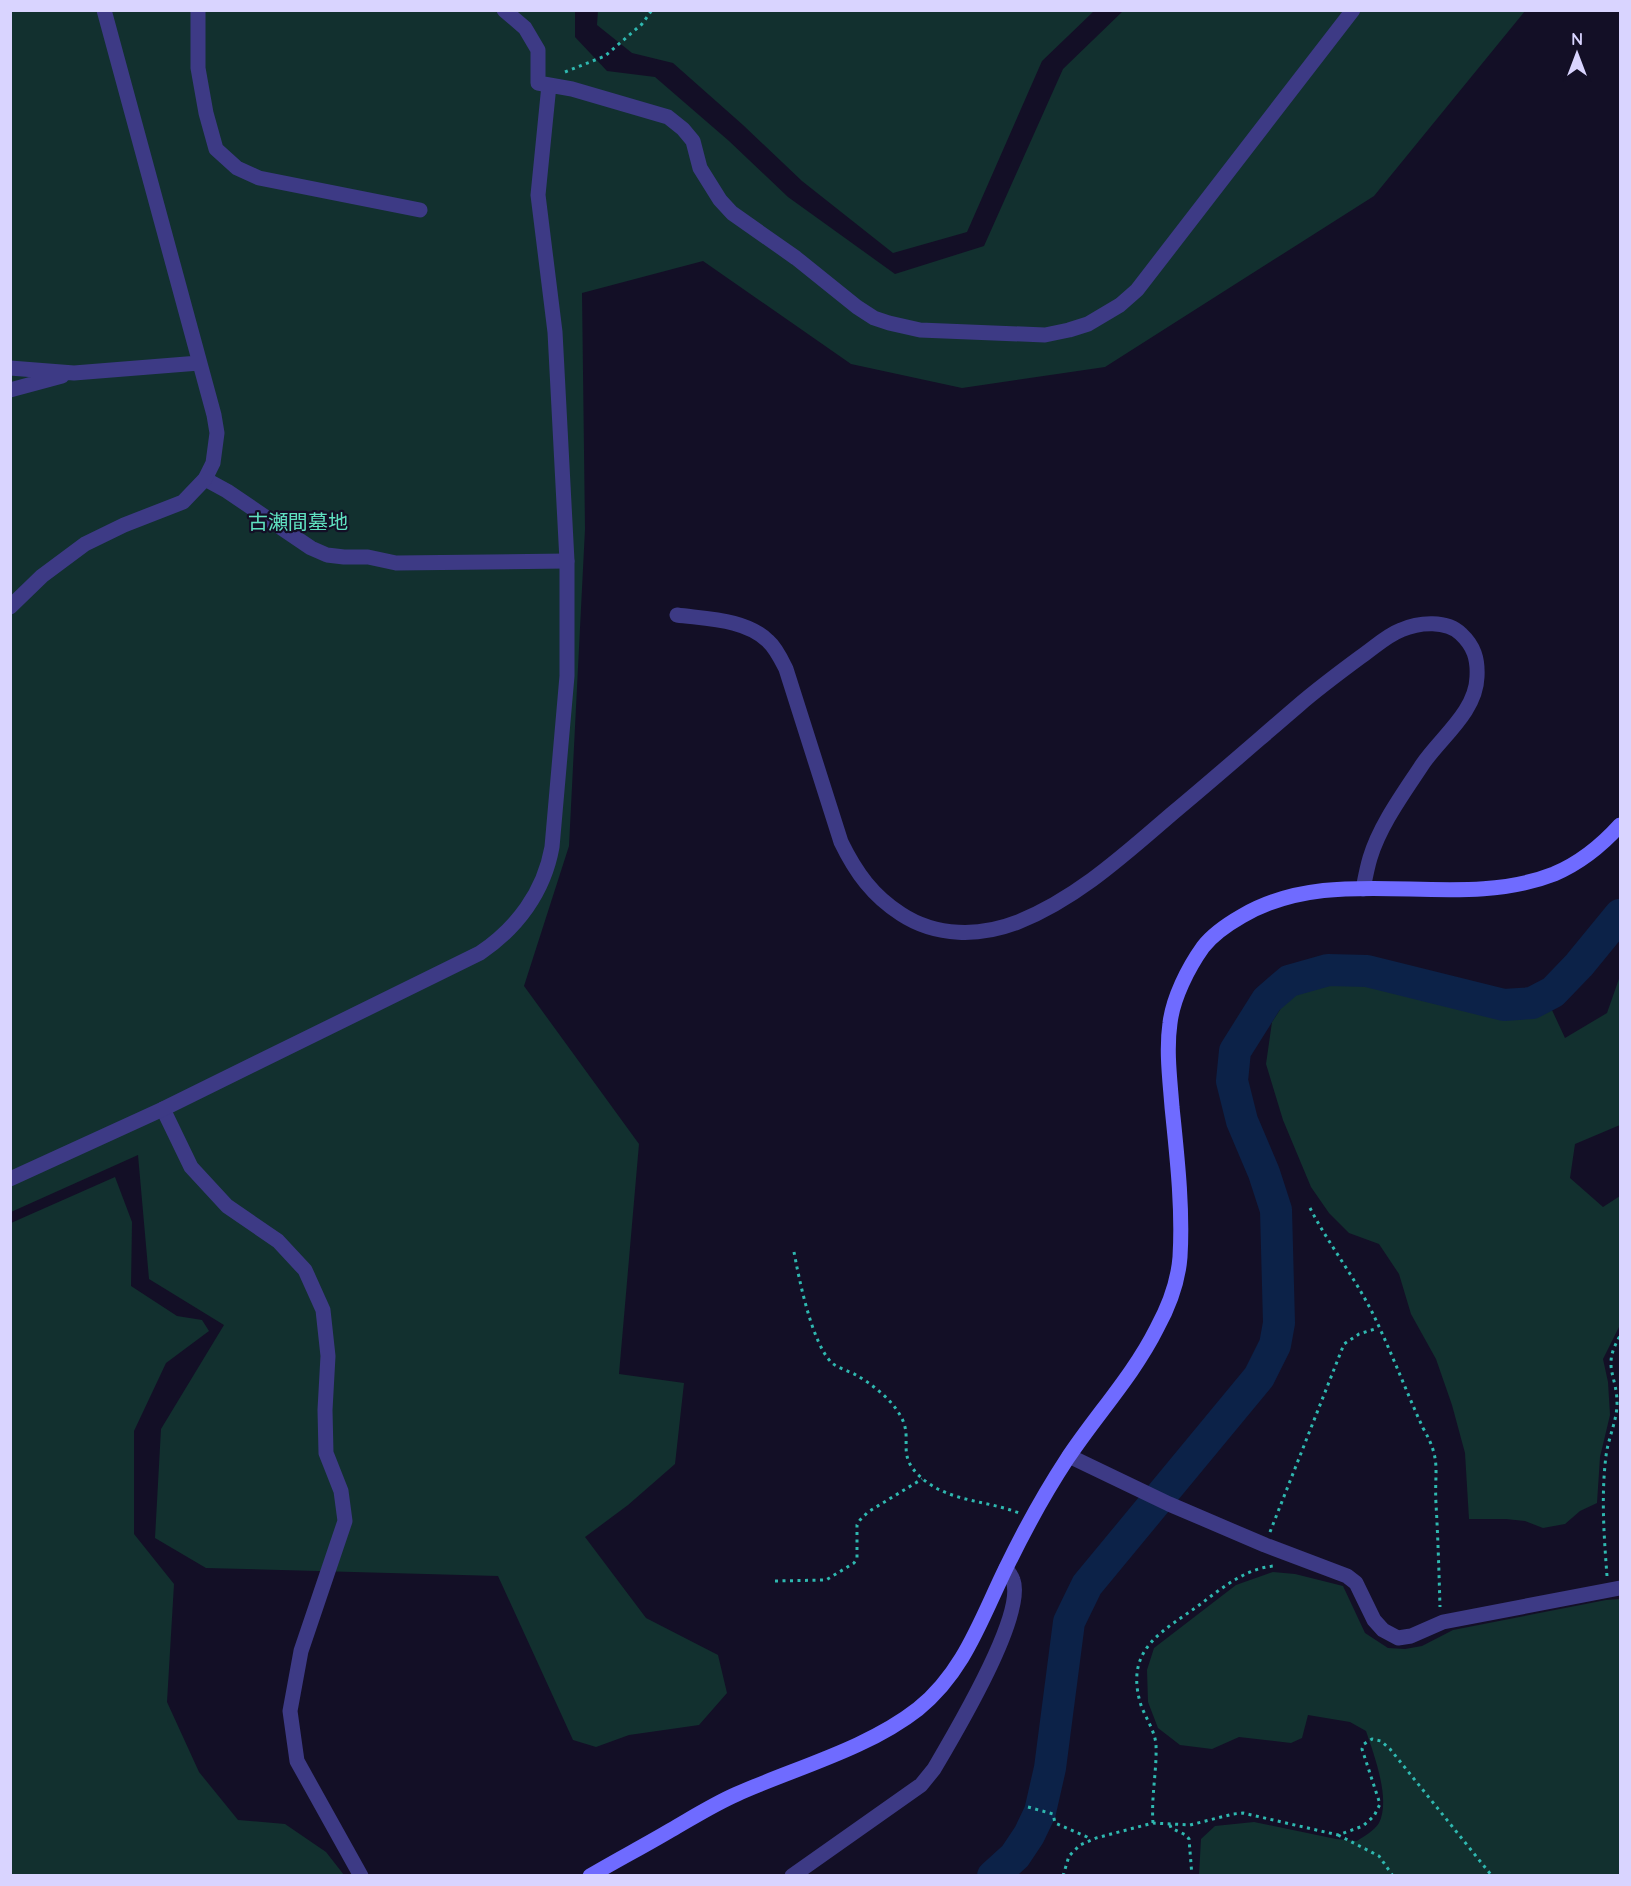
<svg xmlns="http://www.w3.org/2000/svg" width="1631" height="1886" font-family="Quicksand,'Noto Sans JP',sans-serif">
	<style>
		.green { fill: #12302f }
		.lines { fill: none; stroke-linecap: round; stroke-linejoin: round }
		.river { stroke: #0c2248; stroke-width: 32 }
		.path { stroke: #2fb8b0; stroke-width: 3; stroke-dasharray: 3 4.5; stroke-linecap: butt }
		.minor { stroke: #3d3a85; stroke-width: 15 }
		.tertiary { stroke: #3d3a85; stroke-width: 15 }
		.secondary { stroke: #6f6bff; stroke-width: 15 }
		.labels { text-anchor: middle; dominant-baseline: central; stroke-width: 4.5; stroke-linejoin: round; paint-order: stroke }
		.park-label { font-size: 20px; fill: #5fe0c0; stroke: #130f26 }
	</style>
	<rect width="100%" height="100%" fill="#130f26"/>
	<!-- green -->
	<path class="green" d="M598,10H1094V11L1042,61L967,232L893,253L802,181L743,125L673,63L632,53L597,25Z
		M11,11H575V37L607,71L655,77L729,141L788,197L895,274L984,246L1063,69L1123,11H1525L1374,196L1105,367L962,388L851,364L703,261L582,293L585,529L569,846L524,986L639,1144L619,1374L684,1383L675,1464L628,1505L585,1537L646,1618L718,1655L727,1693L699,1725L629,1735L596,1747L573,1740L498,1576L206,1568L155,1538L161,1429L224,1325L149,1279L138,1155L11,1212Z
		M1620,976V1125L1575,1144L1570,1178L1603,1207L1620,1196V1325L1603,1359L1608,1382L1610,1415L1600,1457L1597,1503L1580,1511L1565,1524L1543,1528L1525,1521L1506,1519H1469L1465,1453L1452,1405L1436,1359L1411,1314L1399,1274L1379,1244L1349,1233L1329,1213L1311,1187L1283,1120L1266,1064L1272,1022L1289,996L1317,989L1325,981H1376L1430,996L1496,1010L1525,1011L1551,1008L1565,1038L1607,1013Z
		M115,1177L132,1222L131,1286L177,1316L202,1320L209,1331L166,1363L134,1431V1534L174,1584L167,1702L199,1772L238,1820L285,1824L326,1852L344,1875H11V1223Z
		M1273,1572L1295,1574L1343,1586L1365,1633L1388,1648L1405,1649L1422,1646L1453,1630L1606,1600L1620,1599V1875H1199L1201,1839L1215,1826L1254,1822L1336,1839L1357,1841C1363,1837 1375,1830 1379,1823C1391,1799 1374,1755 1366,1731L1350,1722L1308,1715L1302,1738L1291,1743L1239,1737L1212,1749L1180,1745L1158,1728L1148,1702L1147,1670L1154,1648L1236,1585Z"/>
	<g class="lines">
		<!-- river -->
		<path class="river" d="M993,1876L1015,1856L1029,1835L1040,1812L1050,1768L1069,1622L1087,1585L1259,1377L1275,1345L1279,1323L1276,1210L1264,1173L1242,1121L1232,1081L1235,1051L1267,1000L1289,981L1328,970L1367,971L1504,1005L1532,1003L1553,992L1579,965L1620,915"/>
		<!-- path -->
		<path class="path" d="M565,72L605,56L642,24L652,10
			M1310,1208C1328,1243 1353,1275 1371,1310C1390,1348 1405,1389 1423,1428C1442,1461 1434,1470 1436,1504C1438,1538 1439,1573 1440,1607
			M794,1252C799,1279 812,1344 832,1363C838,1368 849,1371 856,1375C872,1384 891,1399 900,1415C916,1441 891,1456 928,1483C955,1502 989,1501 1019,1513
			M1270,1532L1344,1344L1359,1334L1378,1328
			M1607,1576C1604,1536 1601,1496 1606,1456C1608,1439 1616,1423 1617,1406C1618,1375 1601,1368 1620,1336
			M775,1581L826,1580L854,1563L857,1558V1525L860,1520L868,1512L922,1479
			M1028,1807L1053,1814L1055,1823L1087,1837L1091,1840
			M1153,1823C1151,1796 1157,1771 1156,1745C1155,1730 1144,1716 1140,1702C1125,1647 1164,1631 1202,1603C1223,1587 1247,1568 1274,1566
			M1170,1825L1171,1828L1186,1835L1189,1839L1192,1876
			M1338,1835L1379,1856L1393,1876
			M1063,1876L1069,1856L1080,1845L1096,1838L1153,1823L1190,1825L1233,1814L1243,1813L1338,1835L1363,1826L1374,1816L1380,1804L1362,1749L1364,1744L1372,1739L1381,1741L1390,1749L1492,1876"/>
		<!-- minor -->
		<path class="minor" d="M198,10V68L206,113L216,149L237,168L259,178L420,210
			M205,479L227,491L311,548L327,555L344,557H368L396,563L567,561
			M163,1109L191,1167L227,1206L278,1241L305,1270L323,1310L328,1356L325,1410L326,1453L341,1491L345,1521L301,1651L290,1711L297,1761L361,1876
			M1069,1456L1169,1504L1265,1545L1347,1576L1356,1583L1374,1620L1383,1630L1398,1638L1411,1636L1443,1622L1620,1588
			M792,1876L921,1785L934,1769C954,1735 1026,1615 1013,1580C1012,1576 1008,1572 1006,1568"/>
		<!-- tertiary -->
		<path class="tertiary" d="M504,10L525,28L538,50V83L572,89L668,117L683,129L693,141L700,168L720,200L732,213L796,258L857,307L874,318L889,323L920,330L1045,335L1069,330L1088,324L1120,305L1137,290L1353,10
			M10,368L74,373L199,363
			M10,390L62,376
			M10,607L42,576L85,544L124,525L183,502L205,479L213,463L217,433L214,415L104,10
			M677,615C706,619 746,619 768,641C776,648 781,659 786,669L841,842C856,873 873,896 901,914C936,937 980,937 1018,922C1078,898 1126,853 1174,812C1216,777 1257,741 1299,705C1321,686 1343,670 1366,653C1377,645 1388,635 1401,630C1419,622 1447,620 1461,634C1474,646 1478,659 1477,677C1476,712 1440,738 1422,765C1403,794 1380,825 1370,858C1367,868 1365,879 1363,889
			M10,1179L163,1109L480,953C517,928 544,892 552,847L567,676V561L555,332L538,195L549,85"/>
		<!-- secondary -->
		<path class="secondary" d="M590,1876C617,1860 644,1846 671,1830C692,1818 714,1804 737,1794C795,1768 867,1749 918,1709C964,1672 981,1619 1006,1568C1024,1531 1044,1494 1067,1459C1096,1415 1133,1376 1157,1328C1169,1306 1178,1283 1180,1257C1183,1208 1177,1156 1172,1107C1170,1080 1166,1051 1170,1023C1173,998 1188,968 1203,947C1213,934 1228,924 1242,916C1337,860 1455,913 1554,874C1580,863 1602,845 1620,825"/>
	</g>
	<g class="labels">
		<!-- park labels -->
		<g class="park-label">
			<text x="298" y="521">古瀬間墓地</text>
		</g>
	</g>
	<!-- border -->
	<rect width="1631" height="1886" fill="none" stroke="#d9d4ff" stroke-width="24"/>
	<!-- north arrow -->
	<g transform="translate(1577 54)" stroke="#130f26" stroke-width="4.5" paint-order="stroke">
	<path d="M0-4.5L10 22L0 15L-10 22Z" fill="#d9d4ff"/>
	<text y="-9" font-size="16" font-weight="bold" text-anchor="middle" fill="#d9d4ff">N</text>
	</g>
</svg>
